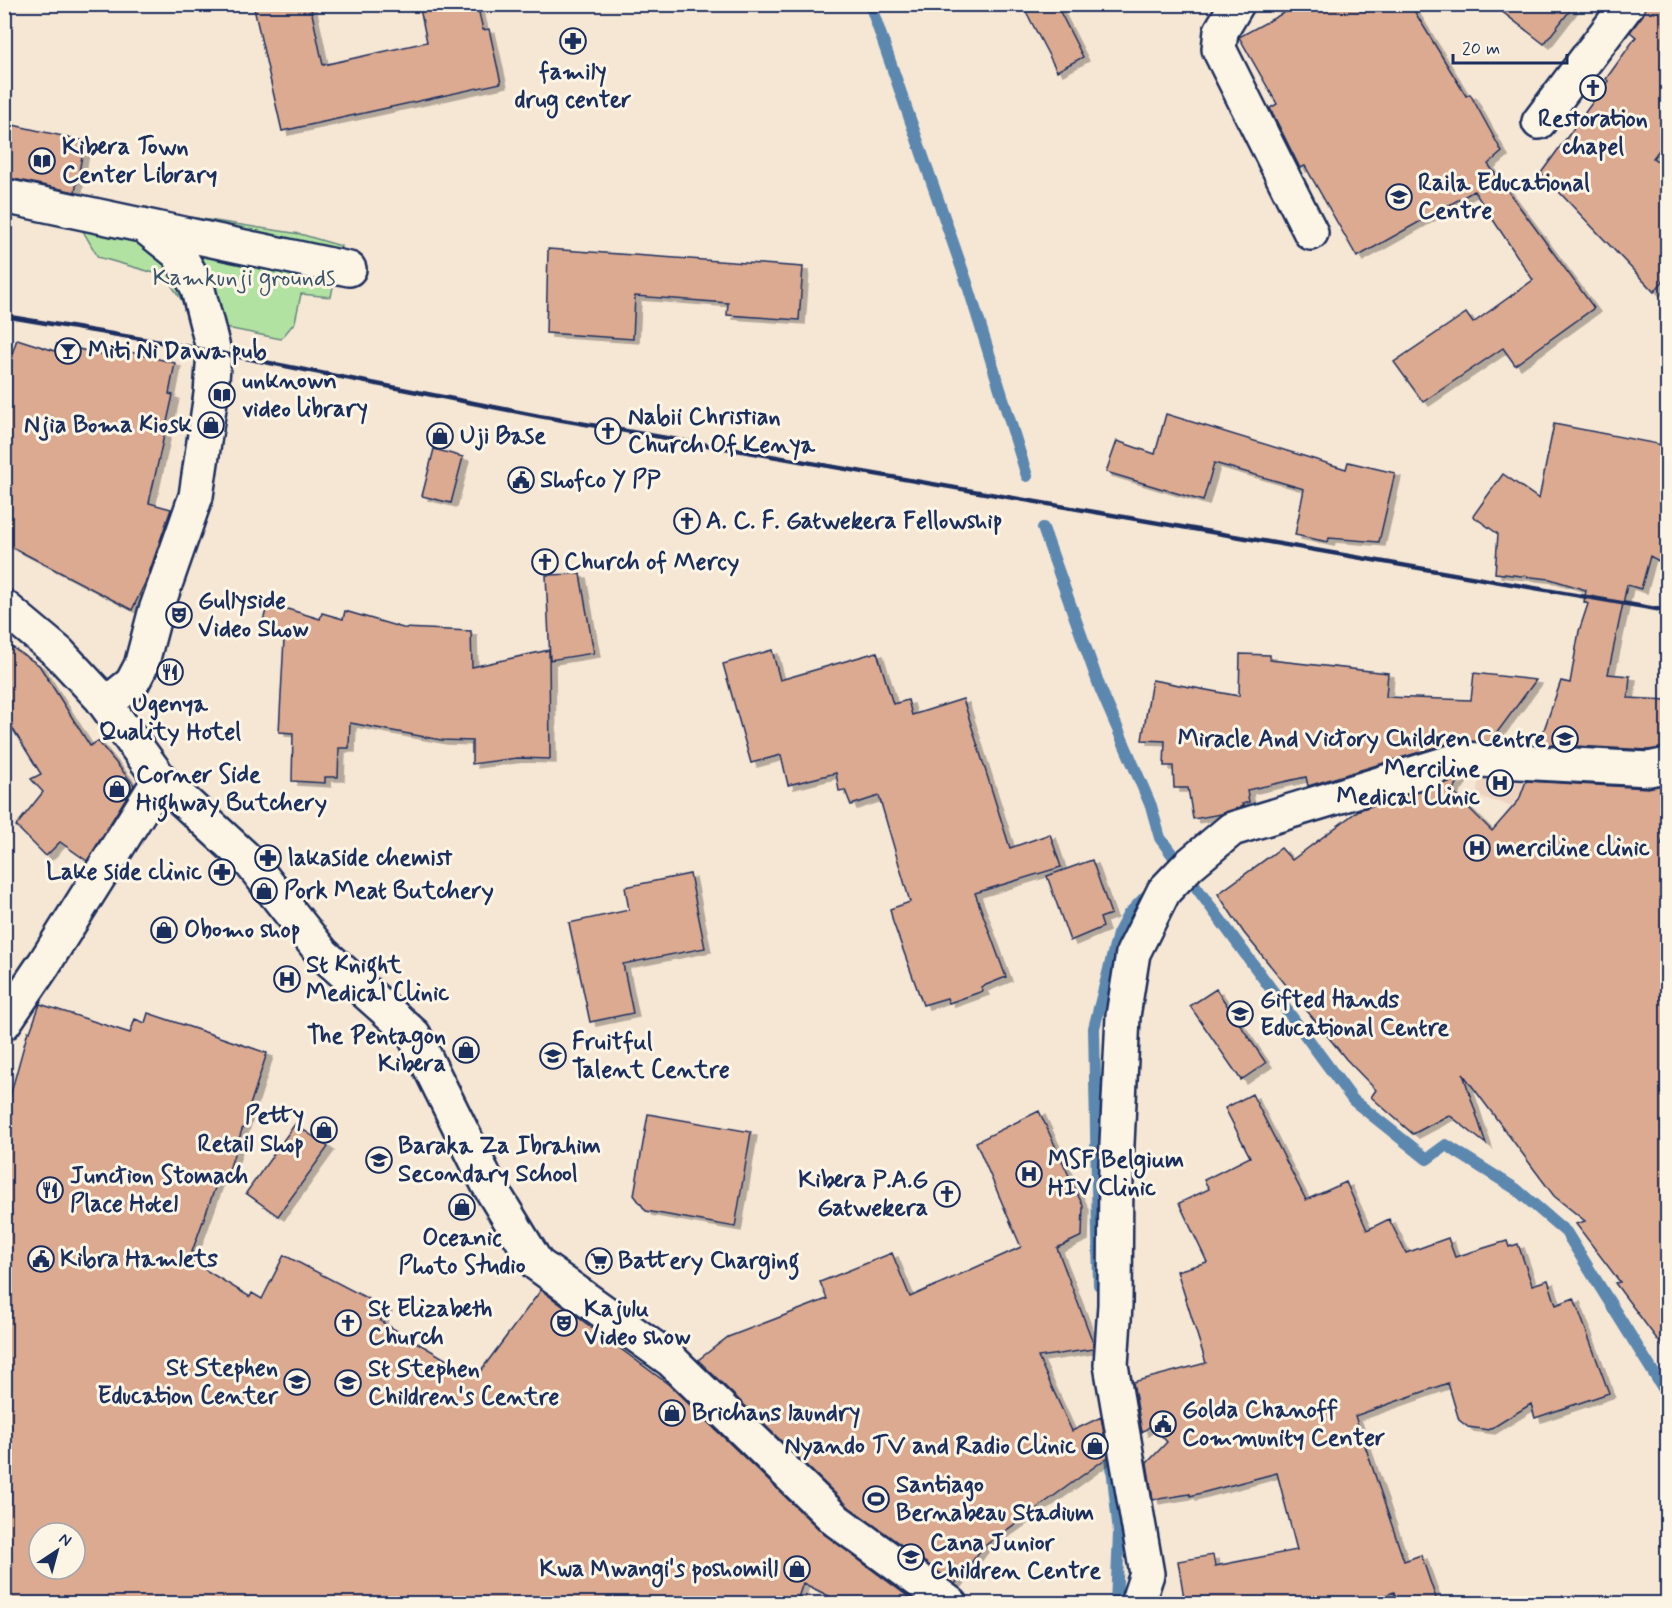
<svg xmlns="http://www.w3.org/2000/svg" width="1672" height="1608" font-family="Mynerve,sans-serif">
	<style>
		.built { fill: #eed4c0 }
		.green { fill: #b2e2a1; stroke: #668880; stroke-width: 1.5 }
		.lines { fill: none; stroke-linecap: round; stroke-linejoin: round }
		.stream { stroke: #5b88b0; stroke-width: 12 }
		.building { fill: #dcaa90; stroke: #1b2f5e; stroke-width: 1.5; fill-rule: evenodd; filter: url(#shadow) }
		.minor-casing { stroke: #1b2f5e; stroke-width: 38 }
		.minor { stroke: #fcf5e5; stroke-width: 33 }
		.rail { stroke: #1b2f5e; stroke-width: 4.5 }
		.labels { text-anchor: middle; dominant-baseline: central; stroke-width: 6; stroke-linejoin: round; paint-order: stroke }
		.poi-label { font-size: 24px; font-weight: bold; fill: #1b2f5e; stroke: #fcf5e5; text-anchor: start }
		.park-label { font-size: 24px; fill: #39536b; stroke: #fcf5e5 }
	</style>
	<defs>
		<filter id="shadow"><feDropShadow dx="6" dy="4" stdDeviation="0" flood-color="#0004"/></filter>
	</defs>
	<rect width="100%" height="100%" fill="#f6e6d4"/>
	<filter id="ink" filterUnits="userSpaceOnUse"><feTurbulence type="fractalNoise" baseFrequency=".0167" numOctaves="2"/><feDisplacementMap in="SourceGraphic" scale="12" xChannelSelector="R" yChannelSelector="G"/><feConvolveMatrix kernelMatrix="1 2 1 2 8 2 1 2 1" color-interpolation-filters="sRGB"/></filter>
	<g filter="url(#ink)">
		<!-- built -->
		<path class="built" d="M1481,766L1524,774L1522,792L1512,806L1476,796Z"/>
		<!-- green -->
		<path class="green" d="M64,198L300,234L341,246L331,297L301,294L295,322L281,339L197,322L165,276L98,257Z"/>
		<g class="lines">
			<!-- stream -->
			<path class="stream" d="M870,4L968,286L1027,476
				M1043,528L1100,688L1151,806L1160,838L1353,1100L1427,1159L1446,1145L1516,1189L1566,1232L1668,1396
				M1099,1285L1094,1028L1118,934L1128,915L1149,893
				M1111,1457L1119,1533L1116,1604"/>
		</g>
		<!-- building -->
		<path class="building" d="M253,4H310L323,65L427,42L419,4H477L483,30L489,29L501,83L282,131Z
			M1022,4H1056L1083,57L1057,71Z
			M1300,4H1410L1466,96L1470,94L1502,152L1488,164L1594,308L1515,365L1503,348L1423,402L1394,362L1466,313L1473,323L1533,280L1474,191L1357,257L1305,166L1300,168L1270,108L1277,104L1239,37Z
			M1492,4H1575L1544,44Z
			M1646,4H1668V138L1653,158L1668,169V275L1654,292L1541,173L1608,81L1606,79L1636,37L1630,32L1643,15Z
			M4,123L85,141L75,192L4,177Z
			M548,249L803,267L799,320L727,315L728,303L635,296L633,339L546,333Z
			M17,339L55,351L57,344L100,354L101,349L126,355V351L175,363L169,394L173,395L149,503L171,509L147,579L132,610L4,543V378Z
			M1166,414L1346,469L1348,462L1395,473L1379,542L1329,538L1328,542L1295,535L1304,489L1214,463L1203,501L1106,472L1117,441L1155,454Z
			M1554,424L1668,446V545L1659,561L1650,556L1641,589L1627,585L1608,674L1630,676L1628,698L1668,700V747L1648,750L1539,744L1561,681L1570,683L1579,631L1588,604L1584,602L1586,590L1550,579L1495,573L1498,534L1473,516L1503,474L1539,499Z
			M434,449L463,457L451,503L422,496Z
			M580,574L594,653L550,660L546,575Z
			M268,603L320,619L322,613L343,619L345,611L403,628L471,631L472,667L549,650L550,759L517,758L472,764V741L441,740L350,723L349,748H339L338,777H325V783L292,781L293,733L279,732L284,639L260,632Z
			M4,642L39,665L90,746L98,741L134,785L87,861L60,842L46,856L16,826L43,792L31,779L41,774L4,715Z
			M772,650L780,680L877,652L893,704L908,700L912,715L963,699L1010,848L1050,834L1061,867L975,893L1006,977L981,987L983,991L949,1003L947,998L923,1005L893,922L890,909L910,902L879,796L851,805L845,790L839,791L836,773L788,785L781,755L751,763L723,664Z
			M1240,654L1270,655V660L1388,673L1386,697L1471,700L1474,673L1536,680L1490,742L1456,741L1308,786L1306,777L1247,790L1249,802L1242,804L1244,806L1221,814L1193,819L1188,788H1174L1173,766H1164L1165,741L1142,740L1152,680L1239,696Z
			M1461,778L1452,791L1492,831L1519,800L1526,781L1648,788L1668,784V824L1661,845H1668V1354L1615,1283L1620,1282L1576,1224L1585,1221L1554,1196L1463,1074L1486,1144L1449,1115L1413,1134L1371,1097L1376,1090L1346,1059L1244,933L1218,894L1281,848L1292,860L1359,810Z
			M1092,860L1111,914L1100,918L1103,927L1070,941L1047,876Z
			M690,874L705,948L623,964L633,1013L590,1022L569,923L629,910L625,887Z
			M1216,989L1266,1063L1241,1080L1190,1006Z
			M40,1004L130,1033L135,1019L145,1023L148,1013L267,1053L226,1179L220,1174L189,1260L250,1297L252,1293L262,1299L284,1255L386,1308L380,1321L476,1377L541,1290L668,1384L824,1534L918,1604H845L803,1583L796,1604H4V1118L28,1031L30,1032ZM39,1533H75V1569H39Z
			M1252,1094L1306,1200L1346,1182L1367,1230L1389,1219L1406,1253L1448,1238L1455,1257L1507,1241L1509,1247L1518,1244L1532,1285L1548,1280L1556,1305L1574,1298L1609,1393L1535,1418L1531,1404L1489,1430L1468,1427L1459,1420L1448,1383L1355,1416L1404,1561L1421,1555L1438,1604H1398L1394,1592L1362,1604H1185L1178,1561L1213,1555L1215,1566L1297,1550L1277,1473L1190,1496V1494L1153,1500L1147,1463L1167,1442L1152,1425L1142,1432L1133,1382L1206,1363L1177,1271L1207,1262L1179,1203L1209,1189L1204,1180L1250,1157L1225,1108Z
			M1039,1111L1083,1206L1082,1236L1057,1248L1094,1345L1093,1349L1038,1357L1072,1431L1101,1417L1108,1457L983,1547L955,1584L849,1507L698,1360L728,1337L827,1299L820,1282L892,1253L910,1297L1021,1247L976,1142Z
			M648,1114L751,1132L735,1227L646,1211L634,1195Z
			M295,1124L328,1147L278,1216L246,1193Z"/>
		<g class="lines">
			<!-- minor casing -->
			<g class="minor-casing">
				<path id="minor" d="M1237,4L1221,31L1219,49L1311,233
					M1539,122L1628,4
					M4,196L349,269
					M4,607L59,653L101,698L160,779L251,863L323,954L414,1035L487,1182L537,1264L671,1360L837,1521L951,1604
					M106,704L132,683L141,666L155,613L196,496L211,394L214,352L197,286L178,253L143,225
					M4,1023L44,964L160,779
					M1137,1604L1147,1574L1111,1365L1115,1305L1116,1165L1123,1016L1133,953L1164,891L1189,865L1232,829L1461,759L1649,769L1668,765"/>
			</g>
			<!-- minor -->
			<use href="#minor" class="minor"/>
			<!-- rail -->
			<path class="rail" d="M4,316L184,346L539,416L1668,611"/>
		</g>
	</g>
	<!-- icons -->
	<defs>
		<g id="pharmacy-ring" transform="scale(1.35)"><circle r="9.5" fill="#fcf5e5" stroke="#1b2f5e" stroke-width="1.5"/><path d="M-2-6h4v4h4v4h-4v4h-4v-4h-4v-4h4Z" fill="#1b2f5e"/></g>
		<g id="church-ring" transform="scale(1.35)"><circle r="9.5" fill="#fcf5e5" stroke="#1b2f5e" stroke-width="1.5"/><path d="M-1.2-6h2.4v3.5h3.3v2.4h-3.3V6h-2.4V-.1h-3.3v-2.4h3.3Z" fill="#1b2f5e"/></g>
		<g id="library-ring" transform="scale(1.35)"><circle r="9.5" fill="#fcf5e5" stroke="#1b2f5e" stroke-width="1.5"/><path d="M-6-4Q-3-5.5-.7-3.5V5Q-3 3-6 4ZM6-4Q3-5.5 .7-3.5V5Q3 3 6 4Z" fill="#1b2f5e"/></g>
		<g id="school-ring" transform="scale(1.35)"><circle r="9.5" fill="#fcf5e5" stroke="#1b2f5e" stroke-width="1.5"/><path d="M0-5L7-2L0 1L-7-2ZM-4 1L0 2.5L4 1V4Q0 6-4 4Z" fill="#1b2f5e"/></g>
		<g id="bar-ring" transform="scale(1.35)"><circle r="9.5" fill="#fcf5e5" stroke="#1b2f5e" stroke-width="1.5"/><path d="M-6-5H6L.8 .8V4.5H3.5V6h-7V4.5H-.8V.8Z" fill="#1b2f5e"/></g>
		<g id="shop-ring" transform="scale(1.35)"><circle r="9.5" fill="#fcf5e5" stroke="#1b2f5e" stroke-width="1.5"/><path d="M-5-2.5h2.3a2.7 3.5 0 0 1 5.4 0H5L5.5 6h-11ZM-1.5-2.5h3a1.5 2.3 0 0 0-3 0Z" fill="#1b2f5e"/></g>
		<g id="civic-ring" transform="scale(1.35)"><circle r="9.5" fill="#fcf5e5" stroke="#1b2f5e" stroke-width="1.5"/><path d="M-.6-6.5H3V-4.5H.6V-3L4-1V1h2V6H-6V1h2V-1L-.6-3ZM-1.2 2.5V6h2.4V2.5Z" fill="#1b2f5e"/></g>
		<g id="theatre-ring" transform="scale(1.35)"><circle r="9.5" fill="#fcf5e5" stroke="#1b2f5e" stroke-width="1.5"/><path d="M-5-5.5Q0-4 5-5.5V0Q5 5 0 6Q-5 5-5 0ZM-3.3-2.5H-1v1.5H-3.3ZM1-2.5H3.3v1.5H1ZM-2.8 1Q0 5.5 2.8 1Z" fill="#1b2f5e"/></g>
		<g id="restaurant-ring" transform="scale(1.35)"><circle r="9.5" fill="#fcf5e5" stroke="#1b2f5e" stroke-width="1.5"/><path d="M-5-6h1v4h1v-4h1v4h1v-4h1v5L-1.5 .5V6h-2V.5L-5-1ZM5-6V6H3V1.5H1.5Q1.5-4 5-6Z" fill="#1b2f5e"/></g>
		<g id="hospital-ring" transform="scale(1.35)"><circle r="9.5" fill="#fcf5e5" stroke="#1b2f5e" stroke-width="1.5"/><path d="M-5-5h3v3.5h4V-5h3V5h-3V1.5h-4V5h-3Z" fill="#1b2f5e"/></g>
		<g id="supermarket-ring" transform="scale(1.35)"><circle r="9.5" fill="#fcf5e5" stroke="#1b2f5e" stroke-width="1.5"/><path d="M-6-5.5h2.5l.6 2H6L4.5 2H-2.5L-4.4-4H-6ZM-1.5 3.2a1.3 1.3 0 1 0 .1 0ZM3 3.2a1.3 1.3 0 1 0 .1 0Z" fill="#1b2f5e"/></g>
		<g id="stadium-ring" transform="scale(1.35)"><circle r="9.5" fill="#fcf5e5" stroke="#1b2f5e" stroke-width="1.5"/><path d="M0-5a6.5 5 0 1 0 0 10a6.5 5 0 1 0 0-10ZM-3.5-1.8h7v3.6h-7Z" fill="#1b2f5e"/></g>
	</defs>
	<g fill-rule="evenodd">
		<use href="#pharmacy-ring" x="573" y="41"/>
		<use href="#church-ring" x="1593" y="88"/>
		<use href="#library-ring" x="42" y="161"/>
		<use href="#school-ring" x="1399" y="197"/>
		<use href="#bar-ring" x="68" y="351"/>
		<use href="#library-ring" x="222" y="395"/>
		<use href="#shop-ring" x="211" y="425"/>
		<use href="#church-ring" x="608" y="431"/>
		<use href="#shop-ring" x="440" y="436"/>
		<use href="#civic-ring" x="521" y="480"/>
		<use href="#church-ring" x="687" y="521"/>
		<use href="#church-ring" x="545" y="562"/>
		<use href="#theatre-ring" x="179" y="615"/>
		<use href="#restaurant-ring" x="170" y="672"/>
		<use href="#school-ring" x="1565" y="739"/>
		<use href="#hospital-ring" x="1500" y="783"/>
		<use href="#shop-ring" x="117" y="789"/>
		<use href="#hospital-ring" x="1477" y="848"/>
		<use href="#pharmacy-ring" x="268" y="858"/>
		<use href="#pharmacy-ring" x="222" y="872"/>
		<use href="#shop-ring" x="264" y="891"/>
		<use href="#shop-ring" x="164" y="930"/>
		<use href="#hospital-ring" x="287" y="979"/>
		<use href="#school-ring" x="1240" y="1014"/>
		<use href="#shop-ring" x="466" y="1050"/>
		<use href="#school-ring" x="553" y="1056"/>
		<use href="#shop-ring" x="324" y="1130"/>
		<use href="#school-ring" x="379" y="1160"/>
		<use href="#hospital-ring" x="1029" y="1174"/>
		<use href="#restaurant-ring" x="50" y="1190"/>
		<use href="#church-ring" x="947" y="1194"/>
		<use href="#shop-ring" x="462" y="1207"/>
		<use href="#civic-ring" x="41" y="1259"/>
		<use href="#supermarket-ring" x="599" y="1261"/>
		<use href="#church-ring" x="348" y="1323"/>
		<use href="#theatre-ring" x="564" y="1323"/>
		<use href="#school-ring" x="297" y="1382"/>
		<use href="#school-ring" x="348" y="1383"/>
		<use href="#shop-ring" x="672" y="1413"/>
		<use href="#civic-ring" x="1163" y="1424"/>
		<use href="#shop-ring" x="1095" y="1446"/>
		<use href="#stadium-ring" x="876" y="1499"/>
		<use href="#school-ring" x="911" y="1557"/>
		<use href="#shop-ring" x="797" y="1569"/>
	</g>
	<g class="labels">
		<!-- poi labels -->
		<g class="poi-label">
			<text x="573" y="72" text-anchor="middle">family<tspan x="573" dy="28">drug center</tspan></text>
			<text x="1593" y="119" text-anchor="middle">Restoration<tspan x="1593" dy="28">chapel</tspan></text>
			<text x="62" y="147">Kibera Town<tspan x="62" dy="28">Center Library</tspan></text>
			<text x="1418" y="183">Raila Educational<tspan x="1418" dy="28">Centre</tspan></text>
			<text x="88" y="351">Miti Ni Dawa pub</text>
			<text x="242" y="381">unknown<tspan x="242" dy="28">video library</tspan></text>
			<text x="628" y="417">Nabii Christian<tspan x="628" dy="28">Church Of Kenya</tspan></text>
			<text x="192" y="425" text-anchor="end">Njia Boma Kiosk</text>
			<text x="460" y="436">Uji Base</text>
			<text x="540" y="480">Shofco Y PP</text>
			<text x="706" y="521">A. C. F. Gatwekera Fellowship</text>
			<text x="564" y="562">Church of Mercy</text>
			<text x="198" y="601">Gullyside<tspan x="198" dy="28">Video Show</tspan></text>
			<text x="170" y="704" text-anchor="middle">Ugenya<tspan x="170" dy="28">Quality Hotel</tspan></text>
			<text x="1546" y="739" text-anchor="end">Miracle And Victory Children Centre</text>
			<text x="1480" y="769" text-anchor="end">Merciline<tspan x="1480" dy="28">Medical Clinic</tspan></text>
			<text x="136" y="775">Corner Side<tspan x="136" dy="28">Highway Butchery</tspan></text>
			<text x="1496" y="848">merciline clinic</text>
			<text x="288" y="858">lakaside chemist</text>
			<text x="202" y="872" text-anchor="end">Lake side clinic</text>
			<text x="284" y="891">Pork Meat Butchery</text>
			<text x="184" y="930">Obomo shop</text>
			<text x="306" y="965">St Knight<tspan x="306" dy="28">Medical Clinic</tspan></text>
			<text x="1260" y="1000">Gifted Hands<tspan x="1260" dy="28">Educational Centre</tspan></text>
			<text x="446" y="1036" text-anchor="end">The Pentagon<tspan x="446" dy="28">Kibera</tspan></text>
			<text x="572" y="1042">Fruitful<tspan x="572" dy="28">Talent Centre</tspan></text>
			<text x="304" y="1116" text-anchor="end">Petty<tspan x="304" dy="28">Retail Shop</tspan></text>
			<text x="398" y="1146">Baraka Za Ibrahim<tspan x="398" dy="28">Secondary School</tspan></text>
			<text x="1048" y="1160">MSF Belgium<tspan x="1048" dy="28">HIV Clinic</tspan></text>
			<text x="70" y="1176">Junction Stomach<tspan x="70" dy="28">Place Hotel</tspan></text>
			<text x="928" y="1180" text-anchor="end">Kibera P.A.G<tspan x="928" dy="28">Gatwekera</tspan></text>
			<text x="462" y="1238" text-anchor="middle">Oceanic<tspan x="462" dy="28">Photo Studio</tspan></text>
			<text x="60" y="1259">Kibra Hamlets</text>
			<text x="618" y="1261">Battery Charging</text>
			<text x="368" y="1309">St Elizabeth<tspan x="368" dy="28">Church</tspan></text>
			<text x="584" y="1309">Kajulu<tspan x="584" dy="28">Video show</tspan></text>
			<text x="278" y="1368" text-anchor="end">St Stephen<tspan x="278" dy="28">Education Center</tspan></text>
			<text x="368" y="1369">St Stephen<tspan x="368" dy="28">Children's Centre</tspan></text>
			<text x="1182" y="1410">Golda Chanoff<tspan x="1182" dy="28">Community Center</tspan></text>
			<text x="692" y="1413">Brichans laundry</text>
			<text x="1076" y="1446" text-anchor="end">Nyando TV and Radio Clinic</text>
			<text x="896" y="1485">Santiago<tspan x="896" dy="28">Bernabeau Stadium</tspan></text>
			<text x="930" y="1543">Cana Junior<tspan x="930" dy="28">Children Centre</tspan></text>
			<text x="778" y="1569" text-anchor="end">Kwa Mwangi's poshomill</text>
		</g>
		<!-- park labels -->
		<g class="park-label">
			<text x="244" y="278">Kamkunji grounds</text>
		</g>
	</g>
	<!-- margin -->
	<rect width="1672" height="1608" fill="none" stroke="#fcf5e5" stroke-width="24"/>
	<rect x="12" y="12" width="1648" height="1584" fill="none" stroke="#1b2f5e" stroke-width="2" filter="url(#ink)"/>
	<!-- north arrow -->
	<g transform="translate(57 1551) rotate(36)"><circle r="28" fill="#fcf5e5" stroke="#a2a6af" stroke-width="1.5"/>
	<path d="M0-4.5L10 22L0 15L-10 22Z" fill="#1b2f5e"/>
	<text y="-9" font-size="16" font-weight="bold" text-anchor="middle" fill="#1b2f5e">N</text>
	</g>
	<!-- scale -->
	<path d="M1453 54v9h114v-9" fill="none" stroke="#1b2f5e" stroke-width="3"/>
	<text x="1462" y="54" font-size="18" fill="#1b2f5e" stroke="#fcf5e5" stroke-width="4.5" paint-order="stroke">20 m</text>
</svg>
